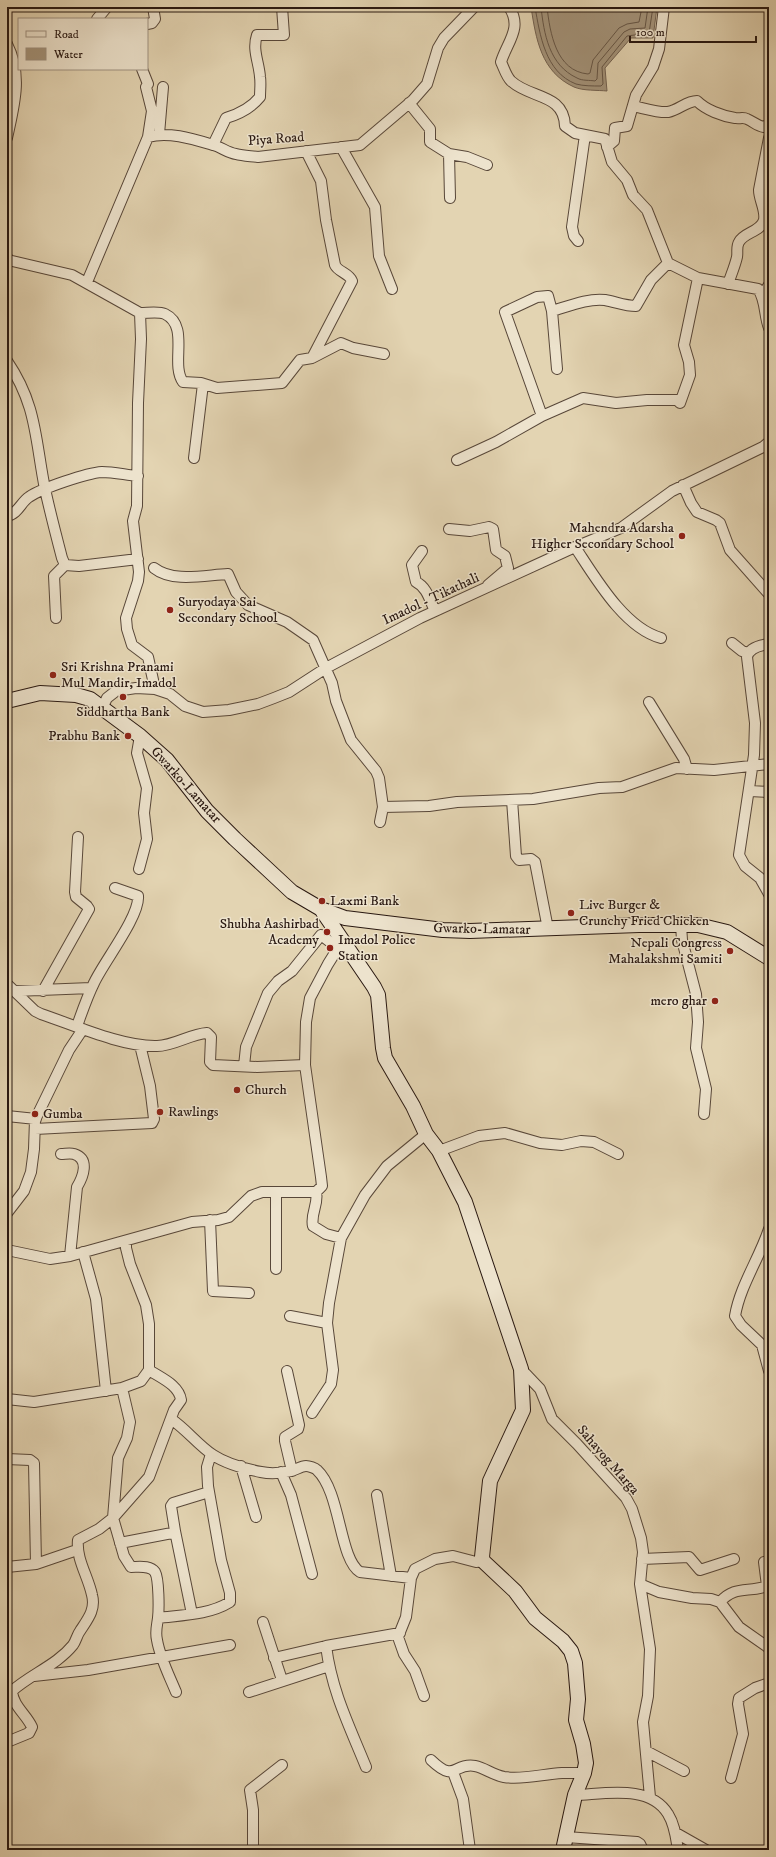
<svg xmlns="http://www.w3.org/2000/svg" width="776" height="1857" font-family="'IM FELL DW Pica',serif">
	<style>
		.water { fill: #a4947b; stroke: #736251 }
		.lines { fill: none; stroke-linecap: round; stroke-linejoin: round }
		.shore { stroke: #665646; stroke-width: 1 }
		.street-casing { stroke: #584739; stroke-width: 12 }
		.secondary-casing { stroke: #291811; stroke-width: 16 }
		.street { stroke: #ede3cd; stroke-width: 10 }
		.secondary { stroke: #ede3cd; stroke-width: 14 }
		.poi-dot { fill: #8f2418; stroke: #ede3cd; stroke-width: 1.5 }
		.labels { text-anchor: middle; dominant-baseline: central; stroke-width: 3; stroke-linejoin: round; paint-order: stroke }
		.street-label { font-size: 14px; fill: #291811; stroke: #ede3cd }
		.poi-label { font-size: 14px; fill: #291811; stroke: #ede3cd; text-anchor: start }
	</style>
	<rect width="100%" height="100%" fill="#e3d4b2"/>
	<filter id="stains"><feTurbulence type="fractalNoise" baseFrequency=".005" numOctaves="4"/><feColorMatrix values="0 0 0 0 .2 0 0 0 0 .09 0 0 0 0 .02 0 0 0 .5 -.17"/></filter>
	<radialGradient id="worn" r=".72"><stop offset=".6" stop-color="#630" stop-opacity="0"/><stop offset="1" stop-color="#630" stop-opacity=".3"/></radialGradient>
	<!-- water -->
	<path class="water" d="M531,7H657L653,38H631L605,68L607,91C598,90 583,91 574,87C541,72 536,39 531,7Z"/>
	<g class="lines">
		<!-- shore -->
		<path class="shore" d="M535,7C540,35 545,72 576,84C583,86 593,86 601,86L603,84L602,67L627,36L649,33L653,7
			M541,7C544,34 549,65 577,78C582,81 590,80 595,81L597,79L598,63L624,32L630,29L645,28L648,7
			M547,7C550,33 556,71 588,74L590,73L593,60L619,28L627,24L639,22L642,7"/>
		<!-- street casing -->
		<g class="street-casing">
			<path id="street" d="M509,7C523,28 507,42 501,62C504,68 506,76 511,81C530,99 564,93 565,126L575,133L605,139L612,162L627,180L633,195L647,210L668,263L698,278L758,289C766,300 764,316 769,328
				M97,19L107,7
				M147,24L152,23L155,19L153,7
				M7,44C23,75 14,106 7,138
				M142,69L148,84L146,87L152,111L148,137
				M409,103L430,129V142L449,154L467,157L487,165
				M633,106C643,108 659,113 668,112C679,110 686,101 697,101C706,110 722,116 735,118C739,119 743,117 747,119C754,122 757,126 764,127L769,124
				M159,134L163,87
				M213,145L226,118C239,114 252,107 260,97C260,90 261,83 260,77C259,62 252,50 257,35H284L282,7
				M341,147L375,207L379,256L392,289
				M607,147L614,141L615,128L627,126L636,95L653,67L659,49L664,7
				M306,151L321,181L326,220L335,265C338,272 349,273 352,281L312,358
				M449,154L450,198
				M578,241L574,236L572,227L585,135
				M7,257L8,260L72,275L140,313L141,339L138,403L137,506L133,521L139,572L138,581L126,618L127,629L132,645L148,657L155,689
				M87,282L148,137C168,131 193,139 213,145C221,147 228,153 236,154C243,156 251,156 258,157L360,145L413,100L427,84L438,48L444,38L474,7
				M728,284C731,275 735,266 737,257C738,252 736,247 739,242C744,232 761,232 764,220C766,210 759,200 759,190L769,138
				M762,295L769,285
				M552,311C569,306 588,298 605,300C616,302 625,306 636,306L651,280L668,263
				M140,313C148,313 159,311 165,314C190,326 170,364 183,382L201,383L217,388L282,383L300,360L312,358L341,343L353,348L384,354
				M7,361C37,405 35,439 45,489C50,512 56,535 62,558L65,565
				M542,416L505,312L537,297L548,296L552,311L557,369
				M194,458L203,384
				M457,460L496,442L542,416L583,398L616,403L647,400H677L680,403L690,375L689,362L684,345L698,278
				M683,485L691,503L697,512L716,520L720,523L730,550L769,594
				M7,516C18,514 21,502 29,497C42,488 87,473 102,472C114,472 126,475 138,476
				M449,529L470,531L489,527L493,529L496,550L505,556L508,568L488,585
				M575,547C595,577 624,628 661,638
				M422,551L412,565L416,582C427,587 430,601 435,611
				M65,565L79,566L138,559
				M154,568C173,583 205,575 228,574L236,592L248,605L287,622L313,640L332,683L336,701L351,740L376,771L379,778L383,807L380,822
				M56,618L54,576L65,565
				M732,643L742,651L748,653
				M769,644C761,645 749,648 747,657L755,723L754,755L739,855L745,866L760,878L769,894
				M649,702L684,759L687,769
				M102,708L107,698L116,691L136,688L155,689L170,694L185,706L203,712L229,710L258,704L274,698L289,692L326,668L420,618L575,547L621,528L672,491L763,447L769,442
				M750,791L769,792
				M512,800L516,856L519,860L531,859L535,862L548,929
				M383,807L429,806L457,802L533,799L599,788L622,787L676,768L714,770L769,764
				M139,869L147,839L144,813L147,788L137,753L140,736
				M681,925L682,940L696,994L698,1022L696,1048L706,1089L704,1114
				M7,984L35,1011L41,1014C74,1025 122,1047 157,1046C174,1046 190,1034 207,1033L211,1037L210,1062L213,1065L257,1067L305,1065
				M15,991L91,988
				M43,991L89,909L87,906L76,897L75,892L78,837
				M77,1026C82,1012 87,997 94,983C103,963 140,916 138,896L115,888
				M244,1066L246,1047L268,993L278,981L292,971L321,935L338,948
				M7,1116L36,1119
				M35,1129L152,1123L154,1119L150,1086L140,1045
				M439,1151L479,1136L505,1133L540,1143L562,1145L581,1141L594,1142L618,1154
				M61,1154C65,1154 70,1153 74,1154C90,1159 83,1177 77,1187L70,1256
				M316,1192C319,1204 310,1214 313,1226L326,1234L341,1238
				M7,1213L24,1191L31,1172L34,1149L35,1120L69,1050L83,1029
				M210,1220L213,1291L249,1293
				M769,1229C759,1259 740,1286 735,1316L741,1325L762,1345L769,1371
				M7,1250L50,1259L70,1256L192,1222L218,1220L229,1217L251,1196L262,1192H316L322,1186L321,1177L305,1065L306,1022L310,998L328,964L338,948L343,943
				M83,1252L96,1299L106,1391
				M276,1269V1192
				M290,1316L327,1323
				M521,1369L540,1389L552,1419L577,1444L626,1498L632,1509L641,1538L643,1552L640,1584L650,1649L648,1696L643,1722L650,1797
				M149,1370C161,1378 179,1385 181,1400L174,1410L149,1477L113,1518L124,1556L131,1567C139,1567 150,1565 155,1572C159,1579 159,1609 158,1618C157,1626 155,1632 157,1640C160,1658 169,1675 176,1692
				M287,1371L299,1425L298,1429L285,1437V1441L292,1471
				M7,1399L34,1402L122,1388L141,1381L149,1370V1324L146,1305L130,1264L126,1248V1241
				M312,1413L331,1384L333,1370L327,1323L329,1303L341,1238L365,1195L387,1166L426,1134
				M171,1419C186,1429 198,1445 213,1455C225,1463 246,1469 261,1472C270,1474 282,1473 291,1471C296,1470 301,1466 306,1466C309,1466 315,1468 317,1470C341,1492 339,1559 360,1572L411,1578
				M7,1459L30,1460L34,1463L36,1564
				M241,1466L256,1517
				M281,1472L291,1495L312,1574
				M377,1495L391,1576
				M175,1531L192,1614
				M120,1543L172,1533L175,1531L171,1506L173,1503L209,1492
				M642,1559L689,1557L700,1570L734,1559
				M7,1567L36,1564L77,1550
				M640,1584L659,1592L692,1598L711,1599L720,1602L739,1627L769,1648
				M720,1602C735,1585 748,1593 767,1586L764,1562
				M158,1618C182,1615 209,1615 230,1602V1593L221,1560L208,1486L207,1467L211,1454
				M263,1622L282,1680
				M326,1646C332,1692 349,1725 366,1767
				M274,1658L326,1646L400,1633
				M34,1676L88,1670L230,1645
				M249,1692L329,1666
				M424,1696L415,1671L404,1654L398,1637L406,1617L411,1578L415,1569L435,1559L453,1556L476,1562L483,1561
				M7,1742L29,1733L32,1727C26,1714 13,1706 12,1691C31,1674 57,1665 73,1645C76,1641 77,1635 80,1631C87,1620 96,1610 92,1595C88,1576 76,1559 78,1540L99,1529L113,1518L118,1458L127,1438L130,1422L122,1388
				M646,1751L684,1771
				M431,1760C456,1784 453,1762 475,1766C485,1768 493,1775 504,1777C523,1780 543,1774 562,1773C569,1773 577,1773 584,1773
				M453,1772L463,1799L470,1850
				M731,1778L743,1734L738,1704L739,1698L755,1688L769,1683
				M575,1795C605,1794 650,1784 668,1814C675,1825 676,1838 678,1850
				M676,1833L706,1850
				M566,1837L637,1842L640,1844L643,1850
				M253,1850V1810L250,1790L282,1765"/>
		</g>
		<!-- secondary casing -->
		<g class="secondary-casing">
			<path id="secondary" d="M7,701L40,693L76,695L90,699L140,736L167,760L207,811L235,839L292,892L321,909L345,918L443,930L470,931L639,925H698L727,932L769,958
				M321,909L374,987L378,995L383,1048L385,1058L413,1106L426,1134L439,1151L465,1202L521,1369L523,1410L490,1481L482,1557L483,1561L515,1591L535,1618L563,1641L571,1651L575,1663L578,1699L576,1720L583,1744L586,1763L584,1773L575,1795L563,1850"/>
		</g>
		<!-- street -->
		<use href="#street" class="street"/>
		<!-- secondary -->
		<use href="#secondary" class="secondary"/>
	</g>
	<!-- markers -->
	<g class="poi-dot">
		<circle cx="682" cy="536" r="4"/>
		<circle cx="170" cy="610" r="4"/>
		<circle cx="53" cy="675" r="4"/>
		<circle cx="123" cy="697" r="4"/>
		<circle cx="128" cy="736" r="4"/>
		<circle cx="322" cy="901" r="4"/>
		<circle cx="571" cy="913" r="4"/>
		<circle cx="327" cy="932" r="4"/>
		<circle cx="330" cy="948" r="4"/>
		<circle cx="730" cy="951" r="4"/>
		<circle cx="715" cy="1001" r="4"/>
		<circle cx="237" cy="1090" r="4"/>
		<circle cx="160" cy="1112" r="4"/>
		<circle cx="35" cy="1114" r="4"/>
	</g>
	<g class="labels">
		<!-- street labels -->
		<g class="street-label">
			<text transform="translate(276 139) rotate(-4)">Piya Road</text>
			<text transform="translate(431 599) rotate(-25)">Imadol - Tikathali</text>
			<text transform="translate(186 785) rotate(48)">Gwarko-Lamatar</text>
			<text transform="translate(482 929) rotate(1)">Gwarko-Lamatar</text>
			<text transform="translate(608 1460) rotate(49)">Sahayog Marga</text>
		</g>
		<!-- poi labels -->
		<g class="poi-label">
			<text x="674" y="528" text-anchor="end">Mahendra Adarsha<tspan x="674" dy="16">Higher Secondary School</tspan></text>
			<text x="178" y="602">Suryodaya Sai<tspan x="178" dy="16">Secondary School</tspan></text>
			<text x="61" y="667">Sri Krishna Pranami<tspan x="61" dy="16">Mul Mandir, Imadol</tspan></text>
			<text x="123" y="712" text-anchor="middle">Siddhartha Bank</text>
			<text x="120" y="736" text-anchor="end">Prabhu Bank</text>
			<text x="330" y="901">Laxmi Bank</text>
			<text x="579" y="905">Live Burger &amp;<tspan x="579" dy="16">Crunchy Fried Chicken</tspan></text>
			<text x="319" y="924" text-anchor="end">Shubha Aashirbad<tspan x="319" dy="16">Academy</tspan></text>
			<text x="338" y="940">Imadol Police<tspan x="338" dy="16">Station</tspan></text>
			<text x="722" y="943" text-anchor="end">Nepali Congress<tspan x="722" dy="16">Mahalakshmi Samiti</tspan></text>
			<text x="707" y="1001" text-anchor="end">mero ghar</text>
			<text x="245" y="1090">Church</text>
			<text x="168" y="1112">Rawlings</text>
			<text x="43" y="1114">Gumba</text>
		</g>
	</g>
	<!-- margin -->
	<rect width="776" height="1857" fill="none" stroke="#e3d4b2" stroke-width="24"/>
	<rect x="8" y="8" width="760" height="1841" fill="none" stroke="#291811" stroke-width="2"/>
	<rect x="12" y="12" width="752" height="1833" fill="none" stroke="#291811"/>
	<!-- legend -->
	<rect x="18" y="18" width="130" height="52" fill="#ede3cd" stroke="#9f9282"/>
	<rect x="26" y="31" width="20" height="6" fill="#ede3cd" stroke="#9f9282"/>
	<text x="54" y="38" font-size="12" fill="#291811">Road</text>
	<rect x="26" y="48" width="20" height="12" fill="#a4947b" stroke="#9f9282"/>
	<text x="54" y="58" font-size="12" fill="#291811">Water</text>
	<!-- scale -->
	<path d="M630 36v6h126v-6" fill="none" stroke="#291811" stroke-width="2"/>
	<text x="636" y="36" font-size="12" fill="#291811" stroke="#ede3cd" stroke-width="3" paint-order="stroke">100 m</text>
	<rect width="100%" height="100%" filter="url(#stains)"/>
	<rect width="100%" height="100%" fill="url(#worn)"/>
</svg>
